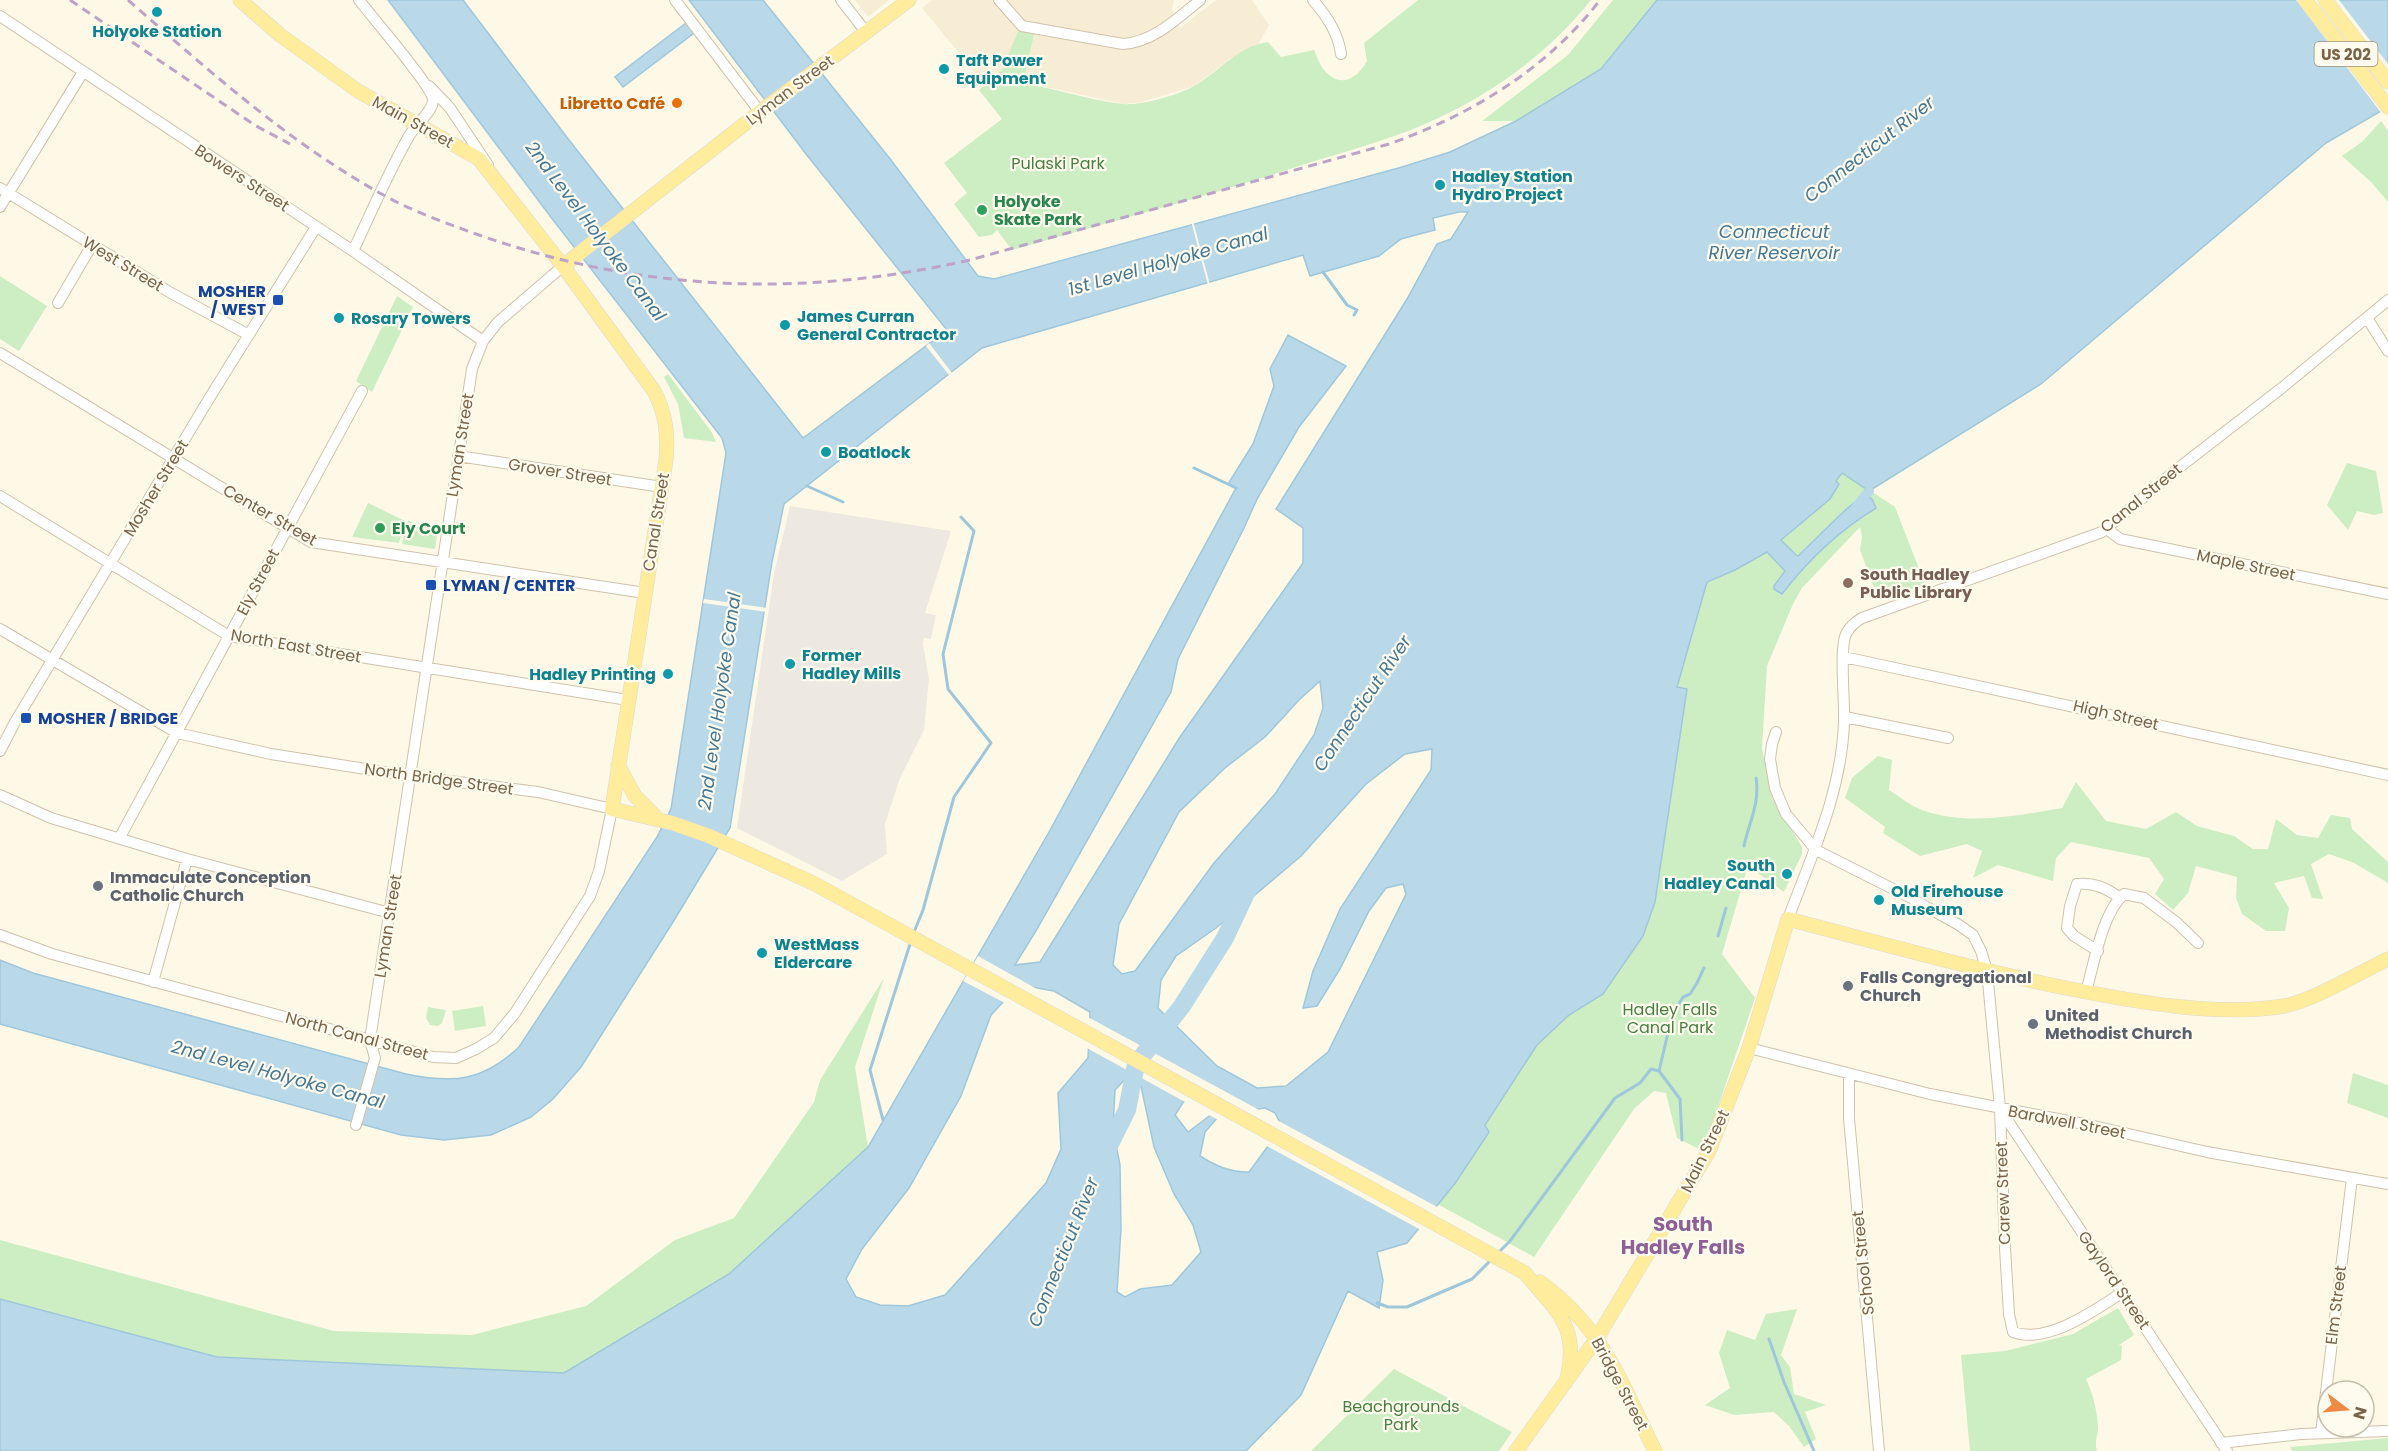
<svg xmlns="http://www.w3.org/2000/svg" width="2388" height="1451" font-family="Poppins,sans-serif">
	<style>
		.residential { fill: #f6edd4 }
		.industrial { fill: #eee9e0 }
		.green { fill: #cdedc3 }
		.water { fill: #b9d9e9; stroke: #9fc7db; stroke-width: 1.5; fill-rule: evenodd }
		.pier { fill: #fef9e6 }
		.lines { fill: none; stroke-linecap: round; stroke-linejoin: round }
		.stream { stroke: #9fc7db; stroke-width: 3 }
		.canal { stroke: #b9d9e9; stroke-width: 10 }
		.river { stroke: #b9d9e9; stroke-width: 18 }
		.minor-casing { stroke: #d0c2ab; stroke-width: 12 }
		.major-casing { stroke: #dfdad3; stroke-width: 15 }
		.minor { stroke: #fff; stroke-width: 10 }
		.major { stroke: #ffec9c; stroke-width: 14 }
		.rail { stroke: #bea3c9; stroke-width: 3; stroke-dasharray: 9 6; stroke-linecap: butt }
		.culture-dot { fill: #0f9aa8; stroke: #fffbee; stroke-width: 2 }
		.food-dot { fill: #e8710a; stroke: #fffbee; stroke-width: 2 }
		.leisure-dot { fill: #2e9e5b; stroke: #fffbee; stroke-width: 2 }
		.transit-dot { fill: #1a4fb4; stroke: #fffbee; stroke-width: 2 }
		.education-dot { fill: #8d6e63; stroke: #fffbee; stroke-width: 2 }
		.worship-dot { fill: #6b7280; stroke: #fffbee; stroke-width: 2 }
		.labels { text-anchor: middle; dominant-baseline: central; stroke-width: 4.5; stroke-linejoin: round; paint-order: stroke }
		.shield { fill: #fffbee; stroke: #a1917a; stroke-width: 1.5 }
		.shield-label { font-size: 15px; font-weight: bold; fill: #796349 }
		.culture-label { font-size: 16px; font-weight: bold; fill: #0d838f; stroke: #fffbee; text-anchor: start }
		.street-label { font-size: 16px; fill: #796349; stroke: #fffbee }
		.food-label { font-size: 16px; font-weight: bold; fill: #c56008; stroke: #fffbee; text-anchor: end }
		.park-label { font-size: 16px; fill: #478040; stroke: #fffbee }
		.leisure-label { font-size: 16px; font-weight: bold; fill: #27864d; stroke: #fffbee; text-anchor: start }
		.transit-label { font-size: 16px; font-weight: bold; fill: #164399; stroke: #fffbee; text-anchor: start }
		.education-label { font-size: 16px; font-weight: bold; fill: #785e54; stroke: #fffbee; text-anchor: start }
		.worship-label { font-size: 16px; font-weight: bold; fill: #5b616d; stroke: #fffbee; text-anchor: start }
		.water-label { font-size: 18px; font-style: italic; fill: #437895; stroke: #fffbee }
		.quarter-label { font-size: 20px; font-weight: bold; fill: #8d6096; stroke: #fffbee }
	</style>
	<rect width="100%" height="100%" fill="#fef9e6"/>
	<!-- residential -->
	<path class="residential" d="M855,0H889L868,17Z
		M932,0H1174L1172,10L1180,28L1216,0H1252L1269,25L1259,43L1230,59L1194,86L1142,102L1124,104L1023,82L985,85L922,8Z"/>
	<!-- industrial -->
	<path class="industrial" d="M790,506L951,531L925,613L936,615L931,639L924,638L923,644L929,679L924,730L900,778L885,824L887,854L842,881L737,828L774,573Z"/>
	<!-- green -->
	<path class="green" d="M1418,0H1591C1548,54 1489,97 1425,124C1384,142 1339,153 1296,167C1202,198 1107,223 1012,250L997,230L992,235L979,237L954,204L967,193L944,163L1002,119L979,90L1002,70L1019,29L1034,34L1023,83C1056,89 1090,100 1123,104C1139,106 1179,95 1194,86C1219,72 1238,46 1268,42L1281,57L1314,50C1318,59 1321,69 1329,75C1345,88 1359,75 1367,61L1364,43Z
		M1613,0H1657L1601,69L1516,121H1482L1568,55Z
		M2381,121L2388,131V202L2371,182L2342,156L2363,141Z
		M0,276L47,306L19,351L0,339Z
		M397,296L413,307L372,392L356,381Z
		M668,374L711,431L716,442L684,438L678,404L664,377Z
		M2347,463L2376,471L2383,513L2374,515L2357,511L2348,530L2327,505Z
		M1842,472L1895,507L1925,584L1887,598L1876,593L1860,550L1862,536L1860,527L1802,588L1793,604L1767,666L1762,748L1772,798L1802,847V854L1784,892L1748,866L1722,954L1755,998L1703,1151L1677,1138L1666,1093L1654,1091L1634,1109L1534,1257L1408,1188L1445,1127L1643,936L1655,902L1687,690L1677,687L1707,582L1735,570L1766,552L1839,484L1836,482Z
		M368,503L405,521L399,543L352,537Z
		M408,520L437,536L435,549L402,544Z
		M1878,756L1892,760L1889,790C1900,797 1911,806 1922,810C1967,826 2016,816 2062,808L2076,782L2106,821L2146,829L2176,812L2197,826L2234,836L2253,849H2268L2276,819L2297,835L2318,838L2331,815L2350,818L2352,829L2388,862V883L2354,863L2329,854L2311,864L2323,899L2312,898L2304,876L2274,883L2289,908L2285,931H2266L2242,914L2236,898L2237,877L2196,866L2188,893L2173,910L2155,894L2164,879L2149,858L2071,842L2056,858L2053,881L1998,865L1973,878L1982,851L1967,844L1920,856L1883,833L1885,827L1845,798L1852,778Z
		M884,978L855,1067L868,1147L729,1274L564,1373L217,1357L0,1299V1240L334,1331L472,1335L586,1306L675,1240L734,1218L814,1102L820,1080Z
		M483,1006L486,1026L455,1031L452,1011Z
		M428,1007L446,1010L442,1023L438,1026L430,1025L426,1018Z
		M2353,1073L2388,1085V1118L2347,1103Z
		M2118,1308L2134,1335L2119,1345L2122,1346L2121,1360L2086,1379C2093,1394 2097,1410 2098,1427C2098,1437 2094,1441 2097,1451H1970L1961,1355L2005,1351L2073,1334Z
		M1797,1309L1781,1355L1790,1367L1794,1394L1826,1405L1805,1412L1816,1439L1804,1447L1789,1426L1774,1412L1734,1415L1705,1405L1730,1388L1719,1353L1727,1330L1755,1340L1766,1314Z
		M1394,1369L1512,1432L1499,1451H1311Z
		M2388,1438V1451H2292L2290,1447Z"/>
	<!-- water -->
	<path class="water" d="M388,0H463L569,140L803,438L947,330L806,154L689,0H763L891,160L978,276L994,279L1402,167L1450,152L1516,121L1601,69L1657,0H2388V107L2326,143L2041,384L1869,491L1842,473L1836,481L1839,484L1830,499L1781,540L1796,555L1798,556L1840,515L1864,494L1872,499L1876,508C1840,530 1808,560 1782,594L1774,589V586L1785,571L1767,552L1735,570L1707,582L1677,687L1687,689L1655,902L1643,936L1603,994L1569,1015L1537,1045L1485,1125L1489,1132L1456,1182L1407,1243L1377,1252L1383,1280L1379,1308L1348,1291L1301,1395L1246,1451H0V1299L217,1357L564,1373L729,1274L868,1147L1049,832L1236,488L1228,484L1253,444L1274,386L1270,369L1288,335L1346,366L1299,427L1257,499L1244,528L1178,659L1171,692L1037,929L1015,965L1040,962L1180,737L1303,563V528L1276,509L1407,299L1437,244L1451,239L1468,212H1459L1433,218L1435,230L1401,239L1379,256L1310,276L1303,255L982,348L784,504L772,562L730,828L673,922L581,1067L553,1099L531,1117L491,1135L444,1140L401,1135L0,1024V960L33,973L406,1074C454,1084 483,1081 519,1047L657,837L671,809L726,453L722,438L550,216ZM1320,681L1323,708L1314,735L1275,794L1214,863L1135,971L1122,974L1113,965L1119,924L1179,812L1225,768L1265,737L1299,700ZM1432,749L1431,770L1340,909L1313,971L1303,1008L1317,1006L1340,969L1369,911L1386,888L1403,884L1406,894L1328,1052L1286,1086L1257,1088L1217,1066L1158,1008L1161,980L1176,956L1216,928L1301,856L1366,784L1405,754ZM1019,985L1054,991L1090,1012L1088,1058L1058,1093L1061,1149L1046,1183L945,1295L908,1306L880,1305L856,1297L846,1279L862,1249L909,1188L961,1096L991,1015ZM1127,1077L1141,1086L1154,1147L1174,1194L1193,1225L1201,1252L1172,1285L1140,1289L1125,1297L1117,1292L1121,1229L1120,1165L1113,1129L1115,1090ZM1197,1081L1218,1092L1212,1114L1188,1132L1175,1115ZM1265,1108L1275,1113L1282,1127L1249,1172C1229,1172 1216,1166 1200,1156L1205,1132L1220,1115Z
		M686,23L694,33L623,87L615,77Z"/>
	<!-- pier -->
	<path class="pier" d="M2296,0H2339L2388,64V110L2382,114Z
		M1191,221H1193L1210,285H1208Z
		M929,343L952,373L949,375L926,346Z
		M704,599L767,608V612L703,603Z
		M978,956L1044,993L1020,988L1005,1003L963,981Z
		M1086,1016L1261,1111L1222,1118L1220,1121L1207,1114L1215,1094L1198,1085L1187,1103L1085,1047Z
		M1275,1119L1439,1208L1421,1230L1265,1145L1279,1127Z"/>
	<g class="lines">
		<!-- stream -->
		<path class="stream" d="M1323,272L1347,305L1357,310L1354,315
			M1194,468L1236,488
			M807,486L843,502
			M1744,846C1749,822 1760,804 1756,778
			M914,932L923,910L954,797L991,743L948,689L943,654L974,531L961,517
			M1718,936L1726,908
			M1659,1071L1672,1016L1683,997L1690,994L1697,983L1704,968
			M883,1120L870,1070L911,941
			M1498,1253L1510,1241L1615,1098L1640,1083L1651,1069L1659,1071L1680,1099L1682,1140
			M1377,1303L1388,1307H1407L1472,1279L1491,1260
			M1769,1339L1784,1382L1814,1451"/>
		<!-- canal -->
		<path class="canal" d="M1857,506L1869,491"/>
		<!-- river -->
		<path class="river" d="M1103,1158L1127,1110L1136,1064L1182,1006L1225,938L1249,887"/>
		<!-- minor casing -->
		<g class="minor-casing">
			<path id="minor" d="M675,0L760,112
				M841,0L866,32
				M999,0L1022,26L1123,44C1153,42 1177,19 1200,0
				M1313,0C1327,17 1338,32 1341,54
				M0,16L353,251L483,341
				M429,86L450,108L488,165
				M0,188L171,293L249,335
				M0,207L83,72
				M353,251C371,213 388,173 409,136C415,125 434,111 433,99C431,85 371,16 359,0
				M58,303L92,245
				M2367,318L2388,351
				M0,353L311,542L645,593
				M458,456L662,487
				M0,496L229,636L628,700
				M2107,529L2120,539L2388,594
				M0,629L177,733L271,754L410,776L538,792L612,809L599,871L590,896L515,1013L494,1038L476,1049L456,1058L433,1057L370,1040L52,954L0,935
				M1844,657L2388,775
				M1845,717L1948,738
				M1776,732L1772,744L1770,759L1775,788L1786,814L1816,850L1907,896L1959,925L1973,935L1981,951L1987,971L2000,1108L2005,1248L2009,1314L2013,1332C2047,1345 2095,1310 2123,1292
				M0,751L15,722L210,397L316,227
				M0,795L51,818L187,859L390,913
				M120,837L362,391
				M1788,919C1812,854 1842,792 1844,721C1845,700 1839,649 1846,634C1850,626 1855,622 1862,618L2102,532L2176,470L2283,387L2388,300
				M2098,951L2074,936L2067,928L2070,906L2077,884C2094,882 2106,888 2120,898
				M153,982L187,859
				M2086,992C2094,964 2102,913 2124,894L2144,898L2176,922L2198,943
				M1749,1048L1930,1094L2094,1126L2207,1152L2388,1184
				M1849,1075V1118L1879,1451
				M2000,1109L2227,1451
				M356,1125L375,1058L370,1040L472,369L483,341L498,322L563,266
				M2321,1433L2352,1178
				M2221,1443L2301,1434L2388,1431"/>
		</g>
		<!-- major casing -->
		<g class="major-casing">
			<path id="major" d="M240,0L280,35L358,91L479,159L563,266L654,391C666,414 668,434 666,460L612,809L672,823L709,836L813,883L1525,1273C1557,1312 1581,1327 1566,1382
				M2305,0L2388,107
				M2325,0L2388,82
				M563,266L760,112L909,0
				M618,765L635,796L657,818
				M1540,1282C1603,1327 1622,1385 1655,1451
				M1516,1451L1597,1338L1709,1151L1749,1048L1788,919C1882,944 1976,970 2071,989C2136,1002 2219,1017 2284,1006C2312,1001 2361,972 2388,959"/>
		</g>
		<!-- minor -->
		<use href="#minor" class="minor"/>
		<!-- major -->
		<use href="#major" class="major"/>
		<!-- rail -->
		<path class="rail" d="M70,0L256,126L290,144
			M128,0C208,70 286,140 378,192C409,210 443,222 476,234C640,292 802,298 970,260L1389,144C1471,115 1547,69 1600,0"/>
	</g>
	<!-- markers -->
	<g class="culture-dot">
		<circle cx="157" cy="12" r="6"/>
		<circle cx="944" cy="69" r="6"/>
		<circle cx="1440" cy="185" r="6"/>
		<circle cx="339" cy="318" r="6"/>
		<circle cx="785" cy="325" r="6"/>
		<circle cx="826" cy="452" r="6"/>
		<circle cx="790" cy="664" r="6"/>
		<circle cx="668" cy="674" r="6"/>
		<circle cx="1787" cy="874" r="6"/>
		<circle cx="1879" cy="900" r="6"/>
		<circle cx="762" cy="953" r="6"/>
	</g>
	<circle class="food-dot" cx="677" cy="103" r="6"/>
	<g class="leisure-dot">
		<circle cx="982" cy="210" r="6"/>
		<circle cx="380" cy="528" r="6"/>
	</g>
	<g class="transit-dot">
		<rect x="272" y="294" width="12" height="12" rx="3"/>
		<rect x="425" y="579" width="12" height="12" rx="3"/>
		<rect x="20" y="712" width="12" height="12" rx="3"/>
	</g>
	<circle class="education-dot" cx="1848" cy="583" r="6"/>
	<g class="worship-dot">
		<circle cx="98" cy="886" r="6"/>
		<circle cx="1848" cy="986" r="6"/>
		<circle cx="2033" cy="1024" r="6"/>
	</g>
	<g class="labels">
		<!-- shield labels -->
		<rect class="shield" x="2314.5" y="42" width="63" height="24" rx="4.5"/>
		<g class="shield-label">
			<text x="2346" y="54">US 202</text>
		</g>
		<!-- culture labels -->
		<g class="culture-label">
			<text x="157" y="31" text-anchor="middle">Holyoke Station</text>
			<text x="956" y="60">Taft Power<tspan x="956" dy="18">Equipment</tspan></text>
			<text x="1452" y="176">Hadley Station<tspan x="1452" dy="18">Hydro Project</tspan></text>
			<text x="797" y="316">James Curran<tspan x="797" dy="18">General Contractor</tspan></text>
			<text x="351" y="318">Rosary Towers</text>
			<text x="838" y="452">Boatlock</text>
			<text x="802" y="655">Former<tspan x="802" dy="18">Hadley Mills</tspan></text>
			<text x="656" y="674" text-anchor="end">Hadley Printing</text>
			<text x="1775" y="865" text-anchor="end">South<tspan x="1775" dy="18">Hadley Canal</tspan></text>
			<text x="1891" y="891">Old Firehouse<tspan x="1891" dy="18">Museum</tspan></text>
			<text x="774" y="944">WestMass<tspan x="774" dy="18">Eldercare</tspan></text>
		</g>
		<!-- street labels -->
		<g class="street-label">
			<text transform="translate(790 90) rotate(-37)">Lyman Street</text>
			<text transform="translate(413 122) rotate(29)">Main Street</text>
			<text transform="translate(242 178) rotate(33)">Bowers Street</text>
			<text transform="translate(123 264) rotate(31)">West Street</text>
			<text transform="translate(460 445) rotate(-81)">Lyman Street</text>
			<text transform="translate(560 472) rotate(9)">Grover Street</text>
			<text transform="translate(156 488) rotate(-59)">Mosher Street</text>
			<text transform="translate(2141 498) rotate(-39)">Canal Street</text>
			<text transform="translate(270 515) rotate(30)">Center Street</text>
			<text transform="translate(656 522) rotate(-81)">Canal Street</text>
			<text transform="translate(2246 565) rotate(12)">Maple Street</text>
			<text transform="translate(258 582) rotate(-62)">Ely Street</text>
			<text transform="translate(296 646) rotate(10)">North East Street</text>
			<text transform="translate(2116 715) rotate(13)">High Street</text>
			<text transform="translate(439 779) rotate(8)">North Bridge Street</text>
			<text transform="translate(388 926) rotate(-81)">Lyman Street</text>
			<text transform="translate(357 1036) rotate(15)">North Canal Street</text>
			<text transform="translate(2067 1122) rotate(11)">Bardwell Street</text>
			<text transform="translate(1705 1151) rotate(-64)">Main Street</text>
			<text transform="translate(2003 1193) rotate(-92)">Carew Street</text>
			<text transform="translate(1863 1263) rotate(-96)">School Street</text>
			<text transform="translate(2114 1280) rotate(56)">Gaylord Street</text>
			<text transform="translate(2336 1305) rotate(-83)">Elm Street</text>
			<text transform="translate(1620 1384) rotate(62)">Bridge Street</text>
		</g>
		<!-- food labels -->
		<g class="food-label">
			<text x="665" y="103">Libretto Café</text>
		</g>
		<!-- park labels -->
		<g class="park-label">
			<text x="1058" y="163">Pulaski Park</text>
			<text x="1670" y="1009">Hadley Falls<tspan x="1670" dy="18">Canal Park</tspan></text>
			<text x="1401" y="1406">Beachgrounds<tspan x="1401" dy="18">Park</tspan></text>
		</g>
		<!-- leisure labels -->
		<g class="leisure-label">
			<text x="994" y="201">Holyoke<tspan x="994" dy="18">Skate Park</tspan></text>
			<text x="392" y="528">Ely Court</text>
		</g>
		<!-- transit labels -->
		<g class="transit-label">
			<text x="266" y="291" text-anchor="end">MOSHER<tspan x="266" dy="18">/ WEST</tspan></text>
			<text x="443" y="585">LYMAN / CENTER</text>
			<text x="38" y="718">MOSHER / BRIDGE</text>
		</g>
		<!-- education labels -->
		<g class="education-label">
			<text x="1860" y="574">South Hadley<tspan x="1860" dy="18">Public Library</tspan></text>
		</g>
		<!-- worship labels -->
		<g class="worship-label">
			<text x="110" y="877">Immaculate Conception<tspan x="110" dy="18">Catholic Church</tspan></text>
			<text x="1860" y="977">Falls Congregational<tspan x="1860" dy="18">Church</tspan></text>
			<text x="2045" y="1015">United<tspan x="2045" dy="18">Methodist Church</tspan></text>
		</g>
		<!-- water labels -->
		<g class="water-label">
			<text transform="translate(1869 149) rotate(-38)">Connecticut River</text>
			<text transform="translate(596 231) rotate(53)">2nd Level Holyoke Canal</text>
			<text x="1774" y="231">Connecticut<tspan x="1774" dy="21">River Reservoir</tspan></text>
			<text transform="translate(1168 261) rotate(-16)">1st Level Holyoke Canal</text>
			<text transform="translate(719 701) rotate(-82)">2nd Level Holyoke Canal</text>
			<text transform="translate(1362 703) rotate(-56)">Connecticut River</text>
			<text transform="translate(278 1074) rotate(15)">2nd Level Holyoke Canal</text>
			<text transform="translate(1063 1252) rotate(-68)">Connecticut River</text>
		</g>
		<!-- quarter labels -->
		<g class="quarter-label">
			<text x="1683" y="1224">South<tspan x="1683" dy="23">Hadley Falls</tspan></text>
		</g>
	</g>
	<!-- north arrow -->
	<g transform="translate(2346 1409) rotate(106)"><circle r="28" fill="#fffbee" stroke="#c9beac" stroke-width="1.5"/>
	<path d="M0-4.5L10 22L0 15L-10 22Z" fill="#ef8a44"/>
	<text y="-9" font-size="16" font-weight="bold" text-anchor="middle" fill="#796349">N</text>
	</g>
</svg>
